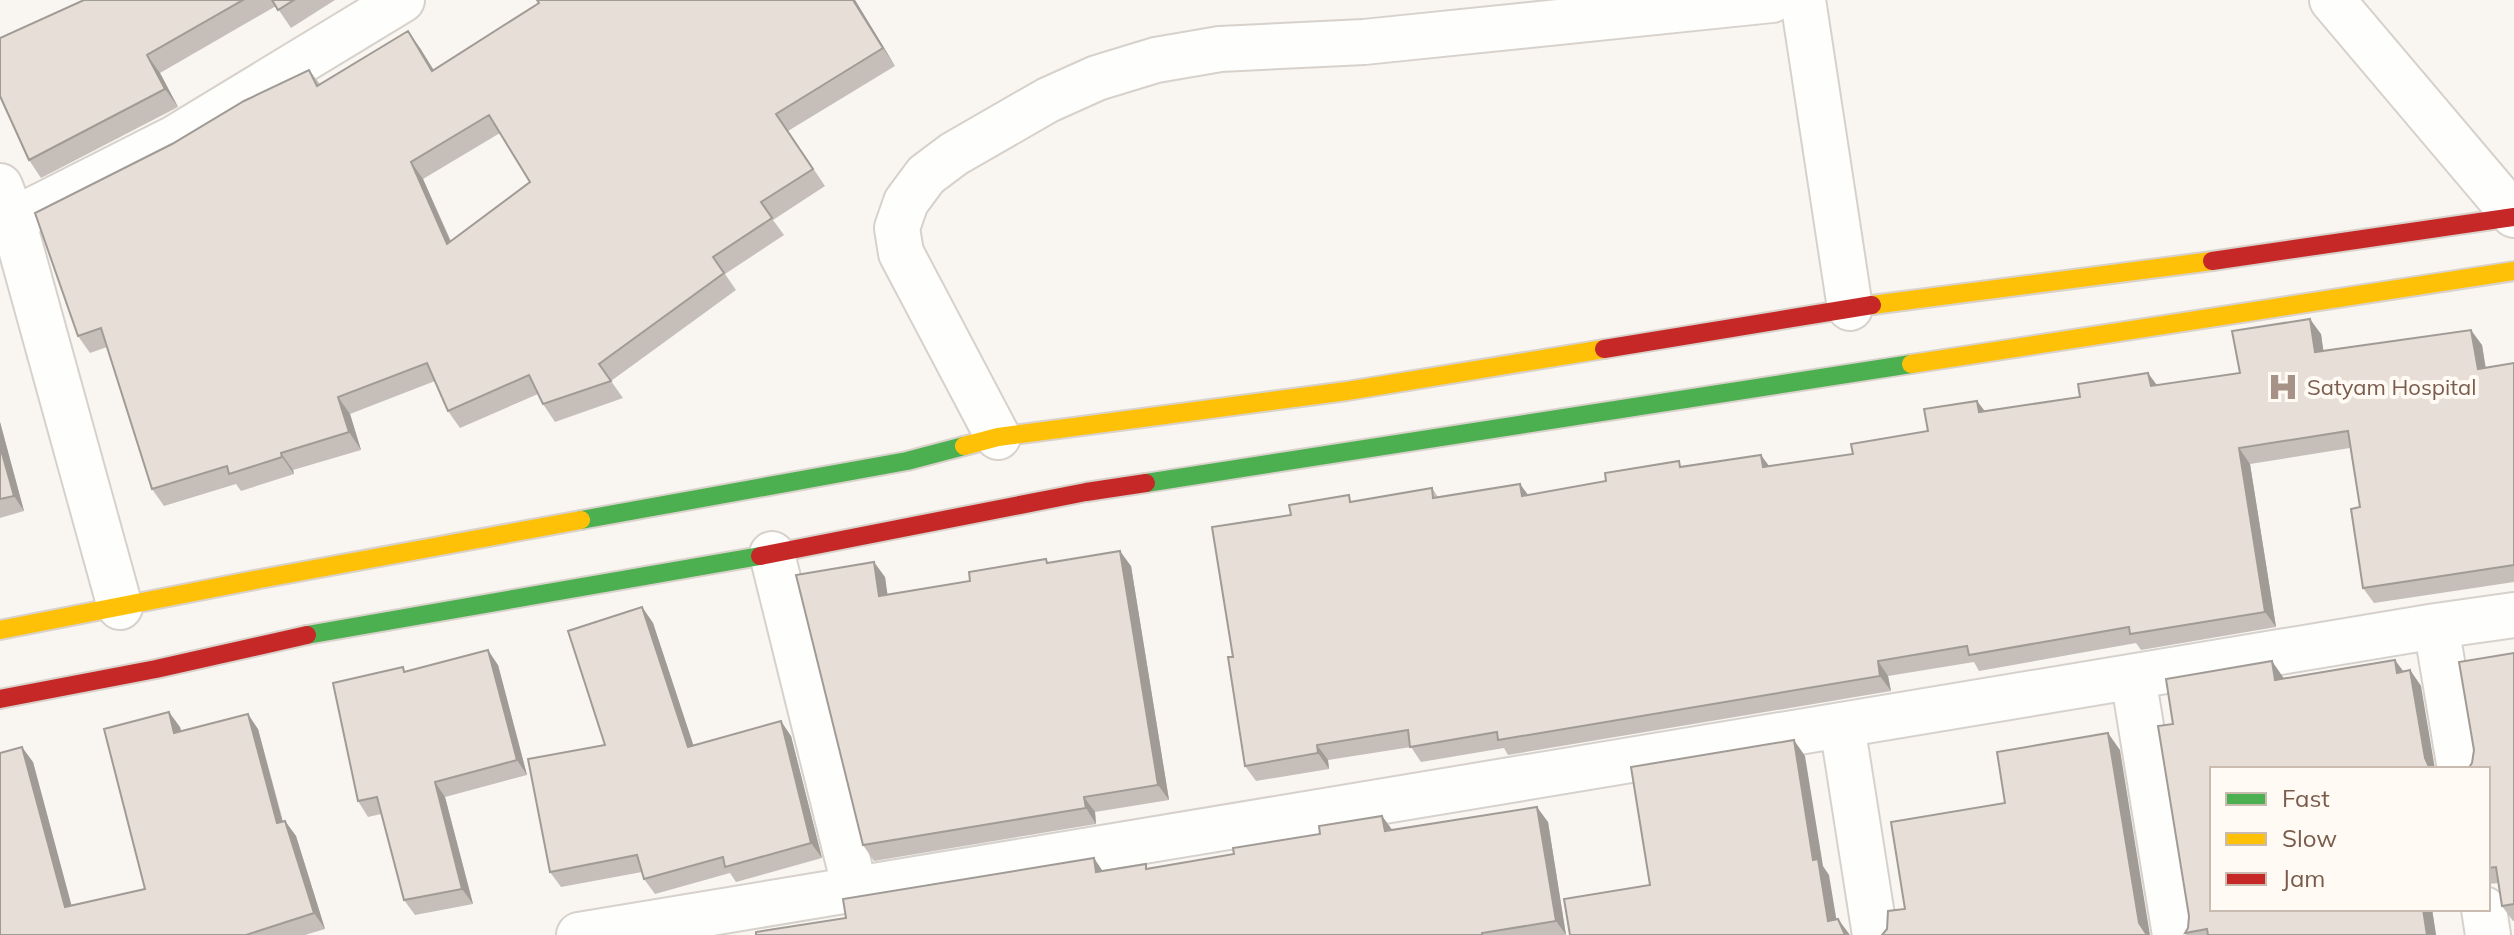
<svg xmlns="http://www.w3.org/2000/svg" width="2514" height="935" font-family="Mulish,sans-serif">
	<style>
		.lines { fill: none; stroke-linecap: round; stroke-linejoin: round }
		.street-casing { stroke: #d7d1cb; stroke-width: 48 }
		.fast-casing { stroke: #d9d2cb; stroke-width: 22 }
		.slow-casing { stroke: #d9d2cb; stroke-width: 22 }
		.jam-casing { stroke: #d9d2cb; stroke-width: 22 }
		.street { stroke: #fefefd; stroke-width: 44 }
		.fast { stroke: #4caf50; stroke-width: 18 }
		.slow { stroke: #ffc107; stroke-width: 18 }
		.jam { stroke: #c62828; stroke-width: 18 }
		.wall { fill: #c6bfb9; fill-rule: evenodd }
		.shaded-wall { fill: #a19b96 }
		.building { fill: #e6ded7; stroke: #a19b96; stroke-width: 2; fill-rule: evenodd }
		.labels { text-anchor: middle; dominant-baseline: central; stroke-width: 8; stroke-linejoin: round; paint-order: stroke }
		.poi-label { font-size: 22px; fill: #7a5c4d; stroke: #fffaf3; text-anchor: start }
	</style>
	<rect width="100%" height="100%" fill="#f9f5f0"/>
	<g class="lines">
		<!-- street casing -->
		<g class="street-casing">
			<path id="street" d="M1803,0L1850,308
				M2332,0L2514,215
				M0,186L13,220
				M998,437L901,253L897,228L906,202L926,175L954,154L1048,100L1097,78L1156,60L1220,49L1364,42L1772,0
				M772,554L855,889
				M120,607L13,220L173,139L402,0
				M2436,626L2460,769
				M2133,677L2175,935
				M1842,725L1875,935
				M2484,909L2488,935
				M579,935L2436,626L2514,615"/>
		</g>
		<!-- fast casing -->
		<g class="fast-casing">
			<path id="fast" d="M1146,483L1911,364
				M581,520L907,461L964,446
				M307,635L760,556"/>
		</g>
		<!-- slow casing -->
		<g class="slow-casing">
			<path id="slow" d="M1872,305L2212,261
				M1911,364L2514,271
				M964,446L998,437L1347,391L1604,349
				M0,630L260,579L581,520"/>
		</g>
		<!-- jam casing -->
		<g class="jam-casing">
			<path id="jam" d="M2212,261L2514,217
				M1604,349L1872,305
				M760,556L1086,492L1146,483
				M0,699L156,669L307,635"/>
		</g>
		<!-- street -->
		<use href="#street" class="street"/>
		<!-- fast -->
		<use href="#fast" class="fast"/>
		<!-- slow -->
		<use href="#slow" class="slow"/>
		<!-- jam -->
		<use href="#jam" class="jam"/>
	</g>
	<!-- wall -->
	<path class="wall" d="M84,0H335L291,28L276,6L160,73L178,107L41,178L29,160Z
		M855,0L895,66L788,131L825,186L773,220L784,235L725,274L736,290L611,381L623,398L555,422L543,404L538,394L460,428L448,411L435,381L350,414L361,450L293,470L294,474L241,491L236,484L164,506L152,489L107,347L90,353L78,336L309,70L320,84L420,48L434,70ZM500,133L530,182L451,241L423,179Z
		M2321,334L2323,351L2482,345L2486,368L2514,363V582L2374,603L2363,588L2360,507L2350,448L2250,464L2276,627L2141,650L2136,643L1979,671L1974,662L1888,676L1891,691L1508,755L1504,748L1421,762L1411,747L1328,760L1329,769L1256,781L1245,766L1233,657L1291,515L1353,501L1432,488L1438,497L1520,484L1528,495L1683,467L1769,466L1853,454L1928,431L1977,401L1985,411L2240,373Z
		M0,422L24,511L0,518Z
		M1048,563L1131,566L1169,800L1095,812L1096,824L874,861L863,845L885,577L887,595L970,581Z
		M642,607L653,623L693,745L791,736L822,858L736,882L730,873L655,894L644,879L642,872L561,887L550,872L605,745Z
		M2514,653V921H2513L2502,906L2499,883L2488,884V769L2472,763Z
		M498,665L527,775L445,797L473,904L415,915L404,900L381,814L368,817L358,801L406,672Z
		M2410,670L2421,686L2212,769L2432,909L2436,935H2186L2185,933L2188,928L2189,916L2173,724L2283,677V679Z
		M180,727L181,731L258,729L283,821H285L296,836L325,929L305,935H0L33,762L71,905L145,889Z
		M1382,816L1392,830L1548,822L1566,935H756L1103,871L1148,868L1234,854L1320,834Z"/>
	<!-- shaded-wall -->
	<path class="shaded-wall" d="M853,0H855L895,66L883,48Z
		M408,31L420,48L444,88L432,71Z
		M147,55L160,73L178,107L165,89Z
		M411,162L423,179L459,261L447,244Z
		M2310,319L2321,334L2326,368L2315,352Z
		M2471,330L2482,345L2488,385L2478,369Z
		M2148,373L2159,388L2151,386Z
		M338,397L350,414L361,450L349,432Z
		M1977,401L1988,416L1979,412Z
		M0,422L24,511L14,496L0,446Z
		M2239,448L2250,464L2276,627L2265,612Z
		M281,453L293,470L294,474L282,457Z
		M1761,455L1772,470L1763,467Z
		M1520,484L1531,499L1522,496Z
		M1120,551L1131,566L1169,800L1158,785Z
		M874,562L885,577L890,611L879,596Z
		M642,607L653,623L699,762L688,747Z
		M488,650L498,665L527,775L517,760Z
		M2395,660L2406,675L2397,673Z
		M1878,661L1888,676L1891,691L1880,676Z
		M2272,661L2283,677L2286,695L2275,680Z
		M2410,670L2421,686L2435,769H2430L2425,758Z
		M169,712L180,727L185,748L174,733Z
		M248,714L258,729L287,839L277,823Z
		M781,721L791,736L822,858L811,843Z
		M2108,733L2120,750L2150,935H2147L2139,923Z
		M1794,740L1805,756L1823,866L1829,875L1839,935L1828,921L1813,860Z
		M1317,745L1328,760L1329,769L1318,753Z
		M22,747L33,762L76,922L65,907Z
		M435,782L445,797L473,904L462,889Z
		M1084,797L1095,812L1096,824L1086,808Z
		M1537,807L1548,822L1566,935L1556,921Z
		M1382,816L1393,831H1385Z
		M285,821L296,836L325,929L314,913Z
		M1094,858L1104,873L1096,872Z
		M2423,909H2432L2436,935H2427Z
		M1838,919L1850,935H1845Z"/>
	<!-- building -->
	<path class="building" d="M84,0H243L147,55L165,89L29,160L0,96V38Z
		M272,0H294L278,10Z
		M537,0H853L883,48L776,114L813,169L761,202L772,218L713,257L724,273L599,364L611,381L543,404L529,375L448,411L427,363L338,397L349,432L281,453L282,457L229,474L227,466L152,489L101,328L78,336L35,213L172,144L244,101L309,70L317,86L408,31L432,71L539,3ZM489,115L530,182L447,244L411,162Z
		M2310,319L2315,352L2471,330L2478,369L2514,363V565L2363,588L2351,509L2360,507L2348,431L2239,448L2265,612L2130,634L2129,627L1969,655L1967,646L1878,661L1880,676L1498,740L1497,732L1410,747L1408,730L1317,745L1318,753L1245,766L1228,657H1233L1212,527L1291,515L1289,505L1349,495L1350,502L1432,488L1433,498L1520,484L1522,496L1606,481L1605,473L1679,461L1680,467L1761,455L1763,467L1853,454L1851,444L1928,431L1924,409L1977,401L1979,412L2080,397L2078,384L2148,373L2151,386L2240,373L2232,331Z
		M0,446L14,496L0,499Z
		M1120,551L1158,785L1084,797L1086,808L863,845L796,575L874,562L879,596L970,581L969,572L1046,559L1047,563Z
		M642,607L688,747L781,721L811,843L725,867L723,857L644,879L637,855L550,872L528,759L605,745L568,631Z
		M488,650L517,760L435,782L462,889L404,900L377,797L358,801L333,683L403,667L404,672Z
		M2514,653V904L2502,906L2496,867L2488,868V769H2468L2472,763L2474,750L2459,662Z
		M2395,660L2397,673L2410,670L2425,758L2430,769H2212V909H2423L2427,935H2208L2207,929L2185,933L2188,928L2189,916L2158,726L2173,724L2166,679L2272,661L2275,680Z
		M169,712L174,733L248,714L277,823L285,821L314,913L246,935H0V753L22,747L65,907L145,889L104,729Z
		M2108,733L2139,923L2147,935H1882L1887,929L1888,911L1905,909L1891,822L2005,803L1997,752Z
		M1794,740L1813,860L1818,859L1828,921L1838,919L1845,935H1570L1564,899L1650,885L1631,767Z
		M1537,807L1556,921L1482,933V935H756V932L846,918L843,899L1094,858L1096,872L1146,864V869L1234,854L1233,848L1320,834L1319,826L1382,816L1385,831Z"/>
	<!-- icons -->
	<defs>
		<g id="hospital-bare" transform="scale(2.4)"><path d="M-5-5h3v3.5h4V-5h3V5h-3V1.5h-4V5h-3Z" fill="#a69286" stroke="#fffaf3" stroke-width="2.5" paint-order="stroke"/></g>
	</defs>
	<g fill-rule="evenodd">
		<use href="#hospital-bare" x="2283" y="387"/>
	</g>
	<g class="labels">
		<!-- poi labels -->
		<g class="poi-label">
			<text x="2307" y="387">Satyam Hospital</text>
		</g>
	</g>
	<!-- legend -->
	<rect x="2210" y="767" width="280" height="144" fill="#fffaf3" stroke="#cabbb1" stroke-width="2"/>
	<rect x="2226" y="793" width="40" height="12" fill="#4caf50" stroke="#cabbb1" stroke-width="2"/>
	<text x="2282" y="807" font-size="24" fill="#7a5c4d">Fast</text>
	<rect x="2226" y="833" width="40" height="12" fill="#ffc107" stroke="#cabbb1" stroke-width="2"/>
	<text x="2282" y="847" font-size="24" fill="#7a5c4d">Slow</text>
	<rect x="2226" y="873" width="40" height="12" fill="#c62828" stroke="#cabbb1" stroke-width="2"/>
	<text x="2282" y="887" font-size="24" fill="#7a5c4d">Jam</text>
</svg>
